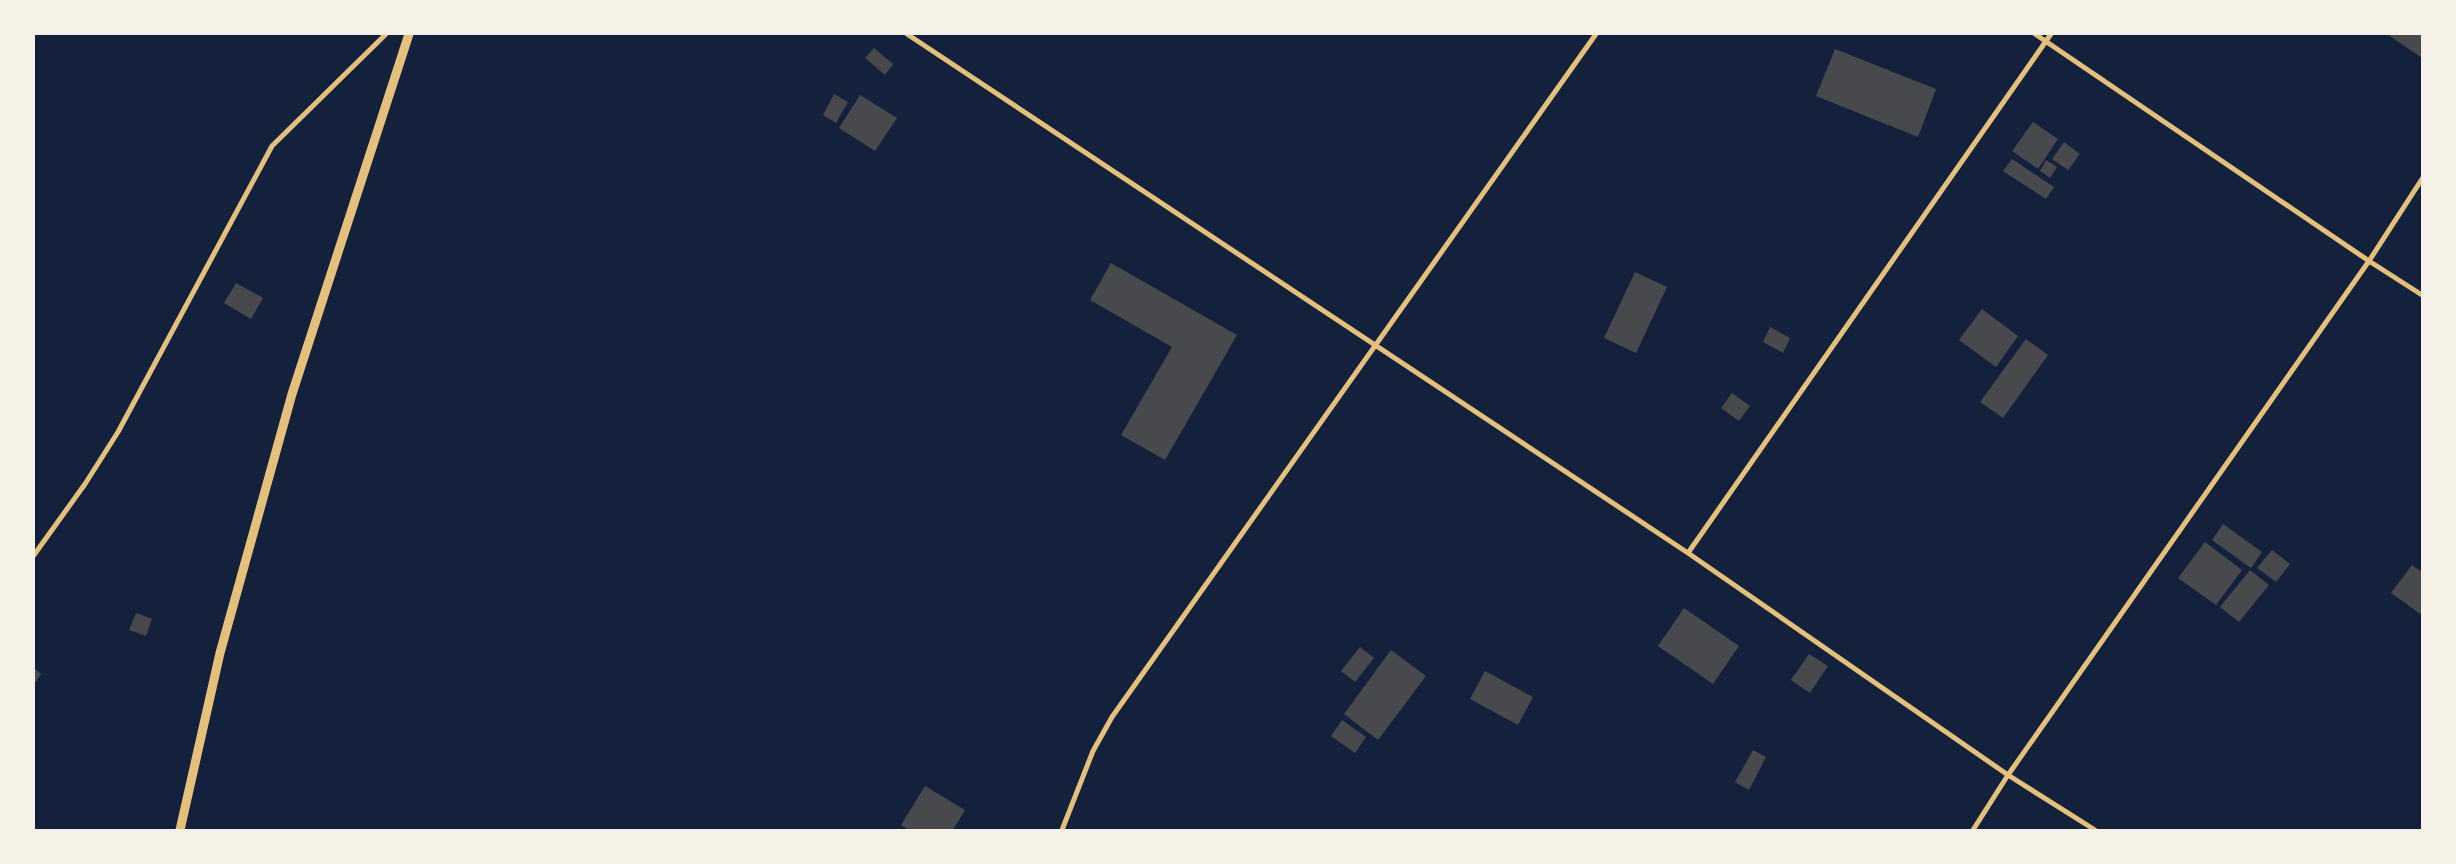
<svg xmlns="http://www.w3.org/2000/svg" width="2456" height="864" font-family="Figtree,sans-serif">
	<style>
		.building { fill: #48494c }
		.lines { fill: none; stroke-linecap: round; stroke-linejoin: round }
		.minor { stroke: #e5c07b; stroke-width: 5 }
		.tertiary { stroke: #e5c07b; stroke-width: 9 }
	</style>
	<rect width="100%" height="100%" fill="#14213d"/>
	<!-- building -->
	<path class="building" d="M2387,34H2422V58Z
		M874,48L893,64L885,75L865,58Z
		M1835,49L1936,89L1918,137L1816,96Z
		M834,94L848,102L836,123L823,115Z
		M860,95L897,118L875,151L839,128Z
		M2033,122L2058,139L2038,169L2012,151Z
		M2064,142L2080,154L2068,170L2052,159Z
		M2012,159L2054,187L2046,199L2003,171Z
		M2046,160L2057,167L2050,178L2040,171Z
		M1111,263L1237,335L1165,460L1121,435L1172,347L1090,300Z
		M1635,272L1667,287L1636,353L1604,338Z
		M236,283L263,298L251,319L224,303Z
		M1982,309L2018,336L1996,367L1959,340Z
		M1770,327L1790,338L1783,353L1763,342Z
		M2026,339L2048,355L2003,418L1980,402Z
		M1732,393L1750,406L1739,421L1721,408Z
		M2223,524L2262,552L2251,568L2212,540Z
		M2205,542L2242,570L2216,605L2178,578Z
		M2272,550L2290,564L2276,582L2257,568Z
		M2412,565L2422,572V615L2391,593Z
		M2250,570L2269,585L2239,622L2220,607Z
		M1684,608L1739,646L1713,684L1658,646Z
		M136,613L152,619L146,636L129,630Z
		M1360,647L1374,658L1355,682L1341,671Z
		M1391,650L1426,676L1378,740L1344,714Z
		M1809,654L1828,666L1810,693L1791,680Z
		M34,668L41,674L34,684Z
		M1485,671L1533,697L1518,725L1470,699Z
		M1342,720L1366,737L1355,753L1331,736Z
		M1753,750L1766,757L1749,790L1735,782Z
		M925,786L965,810L953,830H909L901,825Z"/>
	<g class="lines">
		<!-- minor -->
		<path class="minor" d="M907,34L1688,553L2008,775L2095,830
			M2035,34L2369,261L2422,295
			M1688,553L2051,34
			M34,555L85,484L118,432L272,146L386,34
			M1062,830L1093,751L1112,717L1596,34
			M1973,830L2008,775L2369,261L2422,179"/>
		<!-- tertiary -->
		<path class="tertiary" d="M180,830L220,653L292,394L409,34"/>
	</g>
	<!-- border -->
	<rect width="2456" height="864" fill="none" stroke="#f6f1e7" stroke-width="70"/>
</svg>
